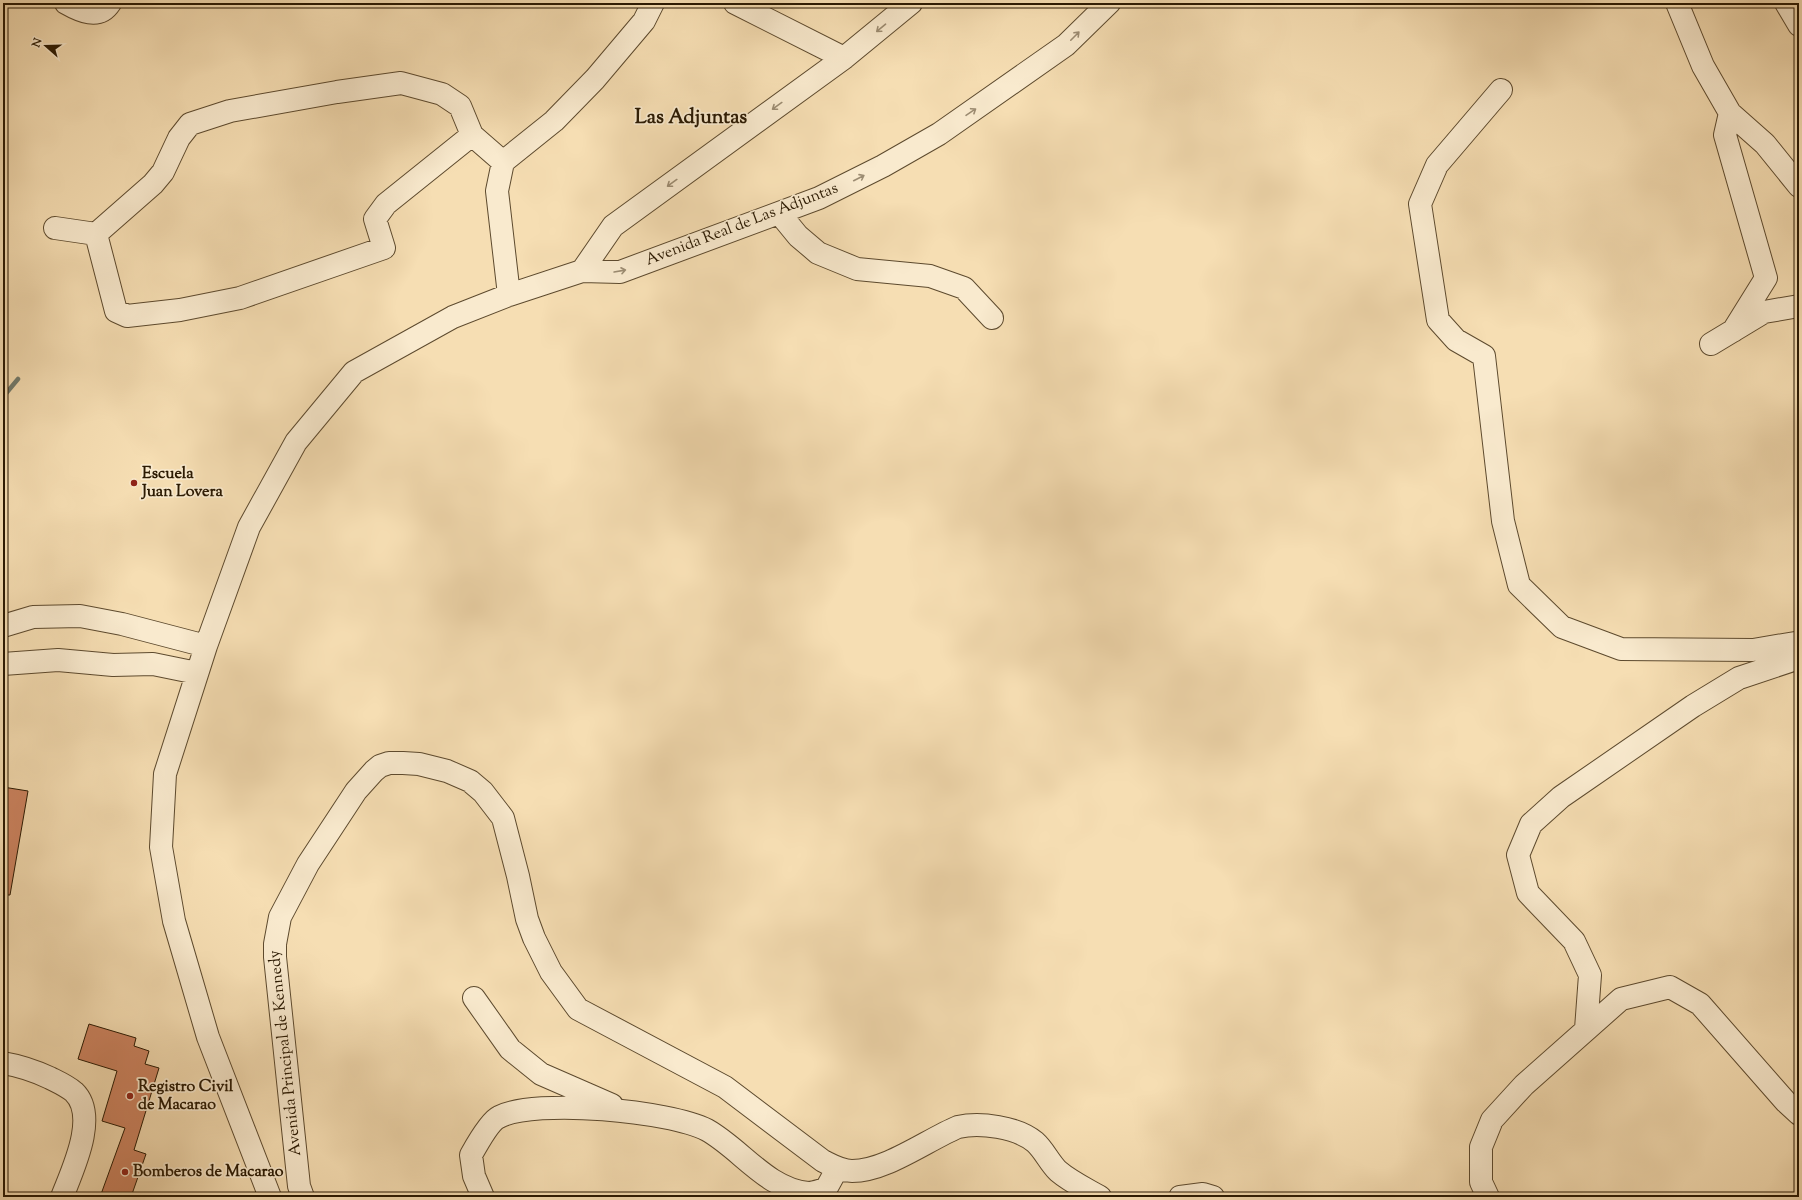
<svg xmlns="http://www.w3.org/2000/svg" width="1802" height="1200" font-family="'Sorts Mill Goudy',serif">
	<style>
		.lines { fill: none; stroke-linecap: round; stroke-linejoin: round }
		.stream { stroke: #707a6d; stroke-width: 4.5 }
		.building { fill: #cd8461; stroke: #2a1902 }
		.minor-casing { stroke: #5d4a2e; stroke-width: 24 }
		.minor { stroke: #f9eace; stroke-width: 22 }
		.oneway { stroke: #9c8c72 }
		.poi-dot { fill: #8f2418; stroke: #f9eace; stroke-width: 1.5 }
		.labels { text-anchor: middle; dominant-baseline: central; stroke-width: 3.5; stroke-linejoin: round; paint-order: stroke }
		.street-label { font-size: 16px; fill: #2a1902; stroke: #f9eace }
		.poi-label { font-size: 16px; font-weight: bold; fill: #2a1902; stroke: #f9eace; text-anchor: start }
		.district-label { font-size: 20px; font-weight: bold; fill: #2a1902; stroke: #f9eace }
	</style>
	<rect width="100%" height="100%" fill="#f6deb3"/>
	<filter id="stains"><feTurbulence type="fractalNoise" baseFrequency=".005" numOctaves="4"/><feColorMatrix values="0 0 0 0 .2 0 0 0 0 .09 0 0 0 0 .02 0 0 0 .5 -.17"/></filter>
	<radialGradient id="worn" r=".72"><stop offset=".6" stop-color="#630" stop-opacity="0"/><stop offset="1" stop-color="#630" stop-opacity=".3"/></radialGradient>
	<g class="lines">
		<!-- stream -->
		<path class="stream" d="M3,397L18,379"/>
	</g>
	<!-- building -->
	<path class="building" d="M3,787L28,791L10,895H3Z
		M89,1024L136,1038L134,1046L149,1051L145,1064L159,1068L134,1150L146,1154L131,1197H100L125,1128L102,1121L117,1071L78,1059Z"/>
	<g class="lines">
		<!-- minor casing -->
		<g class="minor-casing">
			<path id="minor" d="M66,3C80,11 99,20 110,3
				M735,3L844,58
				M1677,3L1703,66L1730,113L1765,144L1799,186
				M1786,3L1799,25
				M1501,90L1437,165L1420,204L1438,320L1456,340L1484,356L1503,521L1519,585L1562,627L1621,649L1753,650L1795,643L1799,645
				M1730,113L1725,135L1766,278L1733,331
				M780,214L798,236L818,253L857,269L930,276L964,288L992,318
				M55,228L96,234L116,311L127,316L180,310L240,298L384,248L375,219L386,204L472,135
				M96,234L153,184L163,172L179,138L190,124L230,111L337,92L401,83L442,94L460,106L472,135L503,162
				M582,271L613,226L844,58L911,3
				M509,295L497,191L503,162L554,121L595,79L644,21L653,3
				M1711,344L1764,312L1799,306
				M3,626L33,617L80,616L122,624L206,646
				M3,664L58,660L113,665L153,664L197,673
				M474,998L510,1049L541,1074L612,1105
				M1586,1029L1590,975L1574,941L1528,893L1518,855L1531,824L1561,797L1693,706L1739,678L1799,658
				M3,1063C21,1066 33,1070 50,1078C58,1082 67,1086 74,1092C99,1116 72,1171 62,1197
				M270,1197L208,1037L174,921L161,847L165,774L206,646L249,527L296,442L354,372L453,317L509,295L582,271L620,272L819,198L883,166L939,134L1066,45L1109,3
				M303,1197L299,1186L275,957V944L280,917L308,864L356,791L374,771L380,766L389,763H403L419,764L447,771L470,781L483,792L503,818L518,876L527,919L534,938L551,972L578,1009L725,1087L823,1161C833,1166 841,1171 852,1171C886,1171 927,1140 958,1127C980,1122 1017,1127 1035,1142C1044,1150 1049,1162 1058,1171C1071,1182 1086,1189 1100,1197
				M483,1197L474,1176L471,1155C476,1146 490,1121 499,1117C536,1098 670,1111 707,1130C741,1149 767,1189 808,1193C814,1193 821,1190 826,1189L837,1169
				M1180,1197L1203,1194L1213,1197
				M1488,1197L1481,1182V1147L1492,1120L1524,1085L1621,999L1670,987L1700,1004L1786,1102L1799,1114"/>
		</g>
		<!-- minor -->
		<use href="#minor" class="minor"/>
	</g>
	<!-- one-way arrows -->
	<defs><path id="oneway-shaft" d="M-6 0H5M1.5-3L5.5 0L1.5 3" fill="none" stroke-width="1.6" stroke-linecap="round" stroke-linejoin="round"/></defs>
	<g class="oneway">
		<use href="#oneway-shaft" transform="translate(881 28) rotate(140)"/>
		<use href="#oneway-shaft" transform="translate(1075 36) rotate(-45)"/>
		<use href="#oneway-shaft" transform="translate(777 106) rotate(144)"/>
		<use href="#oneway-shaft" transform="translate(971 112) rotate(-34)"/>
		<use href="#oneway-shaft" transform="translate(859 178) rotate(-27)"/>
		<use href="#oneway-shaft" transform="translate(672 183) rotate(144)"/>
		<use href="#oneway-shaft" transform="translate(620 271) rotate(-10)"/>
	</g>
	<!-- markers -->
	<g class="poi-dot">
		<circle cx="134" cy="483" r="4"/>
		<circle cx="130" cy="1096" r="4"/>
		<circle cx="125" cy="1172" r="4"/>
	</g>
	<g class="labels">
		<!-- street labels -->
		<g class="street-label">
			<text transform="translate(742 225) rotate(-21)">Avenida Real de Las Adjuntas</text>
			<text transform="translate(286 1053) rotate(-96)">Avenida Principal de Kennedy</text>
		</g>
		<!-- poi labels -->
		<g class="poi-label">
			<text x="142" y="474">Escuela<tspan x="142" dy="18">Juan Lovera</tspan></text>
			<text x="138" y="1087">Registro Civil<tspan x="138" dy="18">de Macarao</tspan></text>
			<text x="133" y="1172">Bomberos de Macarao</text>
		</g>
		<!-- district labels -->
		<g class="district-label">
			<text x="691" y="118">Las Adjuntas</text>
		</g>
	</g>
	<!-- margin -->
	<rect width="1802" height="1200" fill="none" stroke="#f6deb3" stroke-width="16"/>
	<rect x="4" y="4" width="1794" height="1192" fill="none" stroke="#2a1902" stroke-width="2"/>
	<rect x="8" y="8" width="1786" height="1184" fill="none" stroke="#2a1902"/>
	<!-- north arrow -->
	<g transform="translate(46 46) rotate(290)" stroke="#f9eace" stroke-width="3" paint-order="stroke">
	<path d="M0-3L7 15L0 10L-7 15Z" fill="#2a1902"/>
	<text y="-6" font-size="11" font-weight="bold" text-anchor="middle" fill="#2a1902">N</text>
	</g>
	<rect width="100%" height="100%" filter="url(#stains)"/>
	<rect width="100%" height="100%" fill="url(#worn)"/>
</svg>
